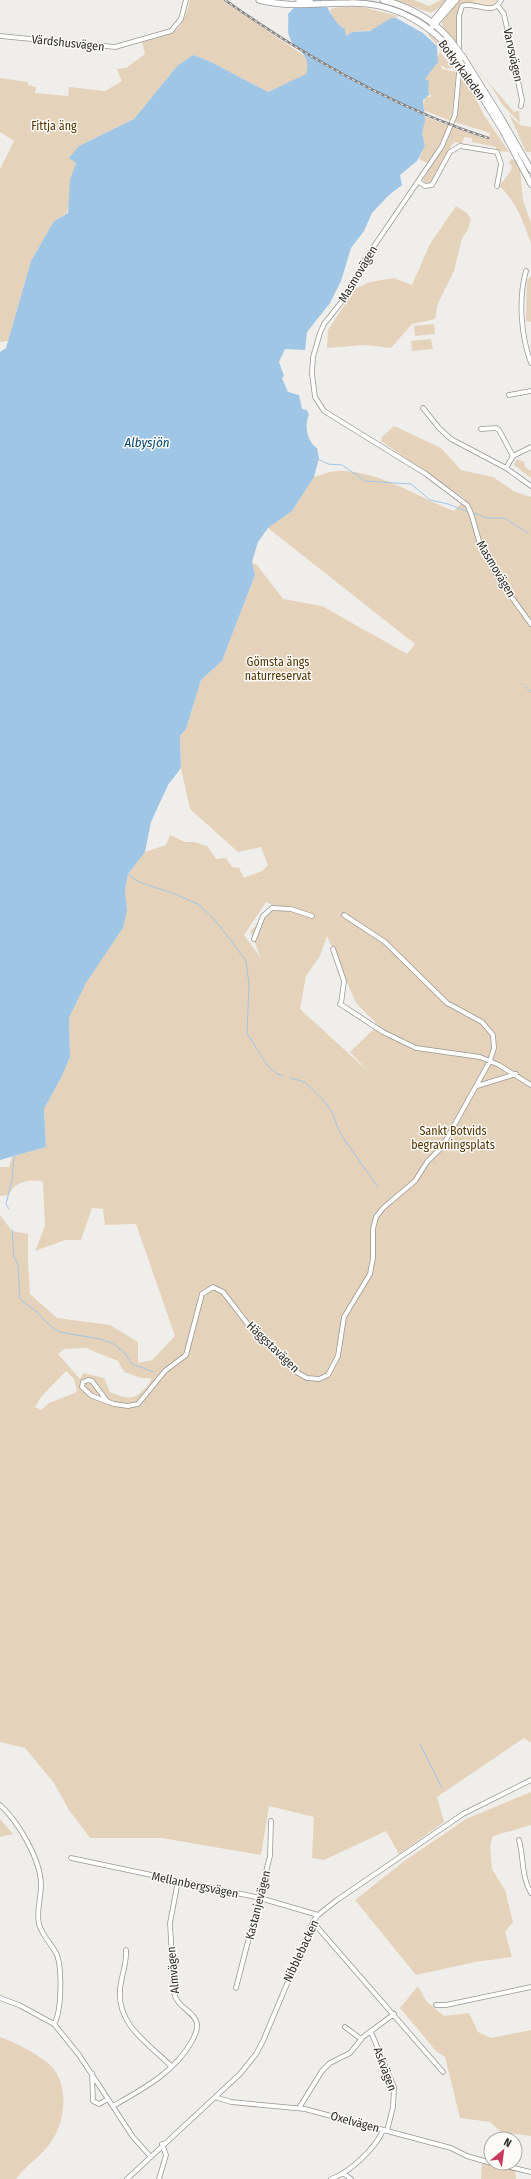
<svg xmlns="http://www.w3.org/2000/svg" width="531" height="2179" font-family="'Fira Sans Condensed',sans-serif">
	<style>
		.commercial { fill: #f3e1d0 }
		.green { fill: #e5d2ba; fill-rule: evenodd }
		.water { fill: #a0c6e6 }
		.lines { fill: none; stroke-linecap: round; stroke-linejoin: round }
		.stream { stroke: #a0c6e6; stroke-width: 1 }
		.street-casing { stroke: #989694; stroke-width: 5.5 }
		.secondary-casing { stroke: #989694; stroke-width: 7 }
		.street { stroke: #fff; stroke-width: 4 }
		.secondary { stroke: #fff; stroke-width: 5.5 }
		.rail-casing { stroke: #848381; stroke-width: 2.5 }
		.rail { stroke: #fdfbf8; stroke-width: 1; stroke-dasharray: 3; stroke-linecap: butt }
		.secondary-bridge-casing { stroke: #989694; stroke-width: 7; stroke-linecap: butt }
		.secondary-bridge { stroke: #fff; stroke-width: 5.5 }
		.labels { text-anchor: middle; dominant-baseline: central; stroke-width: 3; stroke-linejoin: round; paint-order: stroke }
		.street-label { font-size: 12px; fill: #2d2d2b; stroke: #fdfbf8 }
		.park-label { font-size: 12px; fill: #533605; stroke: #fdfbf8 }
		.water-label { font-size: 13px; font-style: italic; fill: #04476f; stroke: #fdfbf8 }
	</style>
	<rect width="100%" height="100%" fill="#f0eeeb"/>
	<!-- commercial -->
	<path class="commercial" d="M459,0H498L494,5L488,6L462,3Z"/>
	<!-- green -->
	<path class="green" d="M190,0H222L306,57L308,67L306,75L267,92L209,61L193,55L178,65L134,119L79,146L67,213L54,221L31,261L8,341L0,342V169L14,141L0,132V78L28,82V85L36,87L35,93L68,96L69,87L105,91L122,81L117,69L126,68L145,54L142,42C175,33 181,35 190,0Z
		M395,0H414L429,6L441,0H447L440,7L431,13Z
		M459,0H474L475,3H462L458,10L457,45L443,27L442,22Z
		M358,6L398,16L373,30L352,32L345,36L344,28L334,21L330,10L333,8Z
		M429,33L446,50L456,66C450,64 436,42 428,35Z
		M459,48L514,112L519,111L520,123L502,104L491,86Z
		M440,52L453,68L447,69L441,65L442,69L457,72L451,121L423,110L425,97H430L431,94L428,92L425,80L426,76L430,73Z
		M462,72L484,115L509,152L497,151L496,147L472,142V138L464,137L462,144L455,142L451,146L431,182L426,183L423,180L453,127L488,140L490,133L455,122L458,109Z
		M509,114L520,125L531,127V152H526Z
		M424,116L449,126L429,164L419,159L425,146L422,133Z
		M511,159L514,160L520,170L523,200L531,223V244C525,225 515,199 499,186L511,171L512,166L509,163Z
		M456,206L467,213L471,219L468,230L462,238L454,271L438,303L435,319L412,324L391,348L364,345L327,348L328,330L355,289L370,282L394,278L412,285L430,244Z
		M531,276V322L526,321L527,280Z
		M434,324L435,334L415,336L414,326Z
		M431,339L433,349L412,351L411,341Z
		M394,426L441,448L461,470L493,477L515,492L531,497V1743L524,1738L437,1797L444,1822L399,1854L386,1831L324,1860L312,1858L314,1817L269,1806L261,1855L162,1838H90L69,1810L54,1783L25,1748L0,1742V1215L12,1231L28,1234V1262L30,1294L57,1318L110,1325L138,1342V1363L152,1360L175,1336L136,1224L105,1225L103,1209L92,1208L81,1240H65L35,1251L45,1226L43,1182C30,1178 14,1182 9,1195L0,1196V1167H9L12,1157L46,1147L44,1109L62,1076L70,1057L69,1018L86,983L123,928L127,911L125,890L128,874L145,852L166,845L170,835L185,842H194L207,846L216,859L226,858L232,867L239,868L244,878L262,871L268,865L261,847L238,852L190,809L181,768L180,736L186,729L201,680L222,661L255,575L252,562L257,565L283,599L322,606L407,654L415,644L268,528L292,511L314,477C321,475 330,471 338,471C380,470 416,497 454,511L465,499L381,441L382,437ZM266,902L277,907L250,931L261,958L244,935ZM327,936L356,1003L378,1025L350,1052L370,1073L300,1009L306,976L320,956ZM86,1348L118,1361L124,1372L141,1378H151C150,1385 147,1386 142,1391C132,1402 122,1397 110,1392L104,1378L83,1373L80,1379L58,1354L64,1349ZM66,1371L74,1379L77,1392L49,1403L41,1410L35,1407L41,1397Z
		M517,459L524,462L525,467L531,471V478L514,465Z
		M531,1792V1825L493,1836L490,1846L492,1869L505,1890L513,1922L505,1932L512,1957L475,1962L416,1975L355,1900L403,1862L466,1819Z
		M0,1819L13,1834L0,1837Z
		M418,1986L426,2001L444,2016L469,2013L478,2032L491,2038L531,2030V2136L501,2132L490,2122L460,2118L445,2057L436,2051L400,2008Z
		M0,2037C13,2041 43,2057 52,2067C69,2086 65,2120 53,2139C43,2155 27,2164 16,2179H0Z
		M482,2162L515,2170L516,2179H481Z"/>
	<!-- water -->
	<path class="water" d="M301,0H322C331,11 333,22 345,29L346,36L352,32L370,31L391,18H396L423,33L437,46L438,62L425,79L429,81L428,92L430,94L423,100L425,120L422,133L425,146L417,161L400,175L402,185L389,195L372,213L364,231L351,248L341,281L330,303L307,332L305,350L285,349L279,362L284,376L282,378L288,392L299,395L302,409L307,410L309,415C304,425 307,442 317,448L319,458L314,477L292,511L268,528L258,542L252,562L255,575L222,661L201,680L186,729L180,736L181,768L168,785L151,822L145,852L128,874L125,890L127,911L123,928L86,983L69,1018L70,1057L62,1076L44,1109L46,1147L0,1160V352L6,348L31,261L54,221L68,213L70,180L76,163L69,158L79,146L134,119L178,65L193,55L209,61L268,92L306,74C312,51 295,53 289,36C287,30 289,21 288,14Z"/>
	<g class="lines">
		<!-- stream -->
		<path class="stream" d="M318,459L328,464L342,465L365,481L411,484L430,500L448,504L468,512
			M474,513L487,518H504L528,533
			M521,683L523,685
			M526,687L531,692
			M128,874L139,882L175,894L198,904L214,919L232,942L246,961L249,984L247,1033L267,1065L277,1074L284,1076
			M290,1078L305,1082L324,1101L332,1112L339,1131L348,1145L377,1186
			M9,1209L6,1204L12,1180L14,1157
			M12,1230L14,1256L18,1265L20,1298L24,1303L36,1311L47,1323L59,1332L100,1339L112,1343L123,1351L132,1364L154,1372
			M420,1744L442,1788"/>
		<!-- street casing -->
		<g class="street-casing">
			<path id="street" d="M498,6L504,14L522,100L521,106
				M0,36L115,47L171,31L181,19L186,0
				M459,51V16L462,6C475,0 492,18 501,0
				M460,62L455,115L442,146L364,261L347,295L324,324L320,333L313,357L312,374L315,397L324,411L426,474L467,505C473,513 476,535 481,546C493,573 513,599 531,624
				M419,182L425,186L432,185L450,152L460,146L497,152L501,164L497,186
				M526,271C518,299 521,336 531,363
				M509,395L531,391
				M423,408L439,428L451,439L506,468L531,486
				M481,429L496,428L499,430L513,456
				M506,468L513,456L531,447
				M254,939L263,916L272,908L291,909L312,916
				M333,949L344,981L341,1004
				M340,1004L383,1032L416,1048L480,1057L499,1065L531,1085
				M477,1086L516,1074
				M107,1401L92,1381L88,1380L83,1382L82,1387L92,1396L114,1404L128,1406L138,1404L165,1371L186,1355L202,1294L213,1287L223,1292L250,1327L293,1370L307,1378L319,1379L328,1375L338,1356L344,1317L370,1274L373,1258V1229L376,1217L383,1208L415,1181L427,1162L442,1147L490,1061L494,1048L493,1035L482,1022L447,1003L385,942L344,915
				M0,1805C18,1821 41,1860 41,1885C41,1898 36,1911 39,1924C42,1936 52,1944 57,1955C62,1968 62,2012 54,2024
				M519,1840C524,1858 521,1876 531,1893
				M71,1858L260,1898L318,1915
				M318,1928L443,2072
				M126,1950C127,1964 121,1976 120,1990C117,2025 149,2044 171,2066
				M236,1988L270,1856L271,1821
				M0,1998L19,2005L54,2024L79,2055L133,2137L150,2156
				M436,2005H446L531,1987
				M345,2027L361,2039
				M371,2032L394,2087L393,2107L387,2131
				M92,2073L93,2101L99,2104L108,2099
				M215,2097L231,2102L305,2109L451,2148L467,2156L491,2163
				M113,2106C143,2089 175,2072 192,2041C195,2035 198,2030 197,2024C195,2011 177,2008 174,1993L170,1923L178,1881
				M299,2108L322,2071L330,2063L350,2053L363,2037L394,2014
				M493,2163L531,2172
				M343,2173L351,2179
				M127,2179L240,2074L256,2054L263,2041L313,1922L318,1915L337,1900L463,1814L531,1780
				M159,2179L166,2155L162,2144
				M331,2179C349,2173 376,2148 383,2130"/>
		</g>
		<!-- secondary casing -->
		<g class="secondary-casing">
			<path id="secondary" d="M259,0C290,8 319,3 350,3C387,2 420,18 446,44
				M299,0H310
				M383,0C411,7 433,19 451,41
				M432,23L450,0
				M433,26L456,0
				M463,57L501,118L531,170
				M463,66L503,131L531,184"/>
		</g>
		<!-- street -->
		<use href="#street" class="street"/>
		<!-- secondary -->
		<use href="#secondary" class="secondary"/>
		<!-- rail casing -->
		<g class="rail-casing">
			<path id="rail" d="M225,0C307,58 393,107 488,138"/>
		</g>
		<!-- rail -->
		<use href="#rail" class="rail"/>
		<!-- secondary-bridge casing -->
		<g class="secondary-bridge-casing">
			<path id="secondary-bridge" d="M451,41L463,57
				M446,44L463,66"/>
		</g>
		<!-- secondary-bridge -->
		<use href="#secondary-bridge" class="secondary-bridge"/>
	</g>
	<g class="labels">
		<!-- street labels -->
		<g class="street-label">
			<text transform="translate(68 43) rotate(6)">Värdshusvägen</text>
			<text transform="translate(513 55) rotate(78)">Varvsvägen</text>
			<text transform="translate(462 70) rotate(54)">Botkyrkaleden</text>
			<text transform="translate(358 274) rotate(-59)">Masmovägen</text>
			<text transform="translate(496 569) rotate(59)">Masmovägen</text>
			<text transform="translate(273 1347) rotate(44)">Häggstavägen</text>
			<text transform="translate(195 1885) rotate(12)">Mellanbergsvägen</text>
			<text transform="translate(258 1905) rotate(-76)">Kastanjevägen</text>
			<text transform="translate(301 1951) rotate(-65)">Nibblebacken</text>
			<text transform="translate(173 1970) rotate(-95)">Almvägen</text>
			<text transform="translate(385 2069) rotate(70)">Askvägen</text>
			<text transform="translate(355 2122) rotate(15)">Oxelvägen</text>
		</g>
		<!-- park labels -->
		<g class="park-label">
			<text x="54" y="126">Fittja äng</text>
			<text x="278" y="662">Gömsta ängs<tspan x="278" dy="14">naturreservat</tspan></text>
			<text x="453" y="1131">Sankt Botvids<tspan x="453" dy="14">begravningsplats</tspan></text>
		</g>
		<!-- water labels -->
		<g class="water-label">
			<text x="147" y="442">Albysjön</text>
		</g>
	</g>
	<!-- north arrow -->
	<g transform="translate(503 2151) rotate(29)"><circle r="19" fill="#fdfbf8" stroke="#aaa9a6"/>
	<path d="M0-3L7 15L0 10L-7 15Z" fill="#ca3a5e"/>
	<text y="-6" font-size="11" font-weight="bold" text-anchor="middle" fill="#2d2d2b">N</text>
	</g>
</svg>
